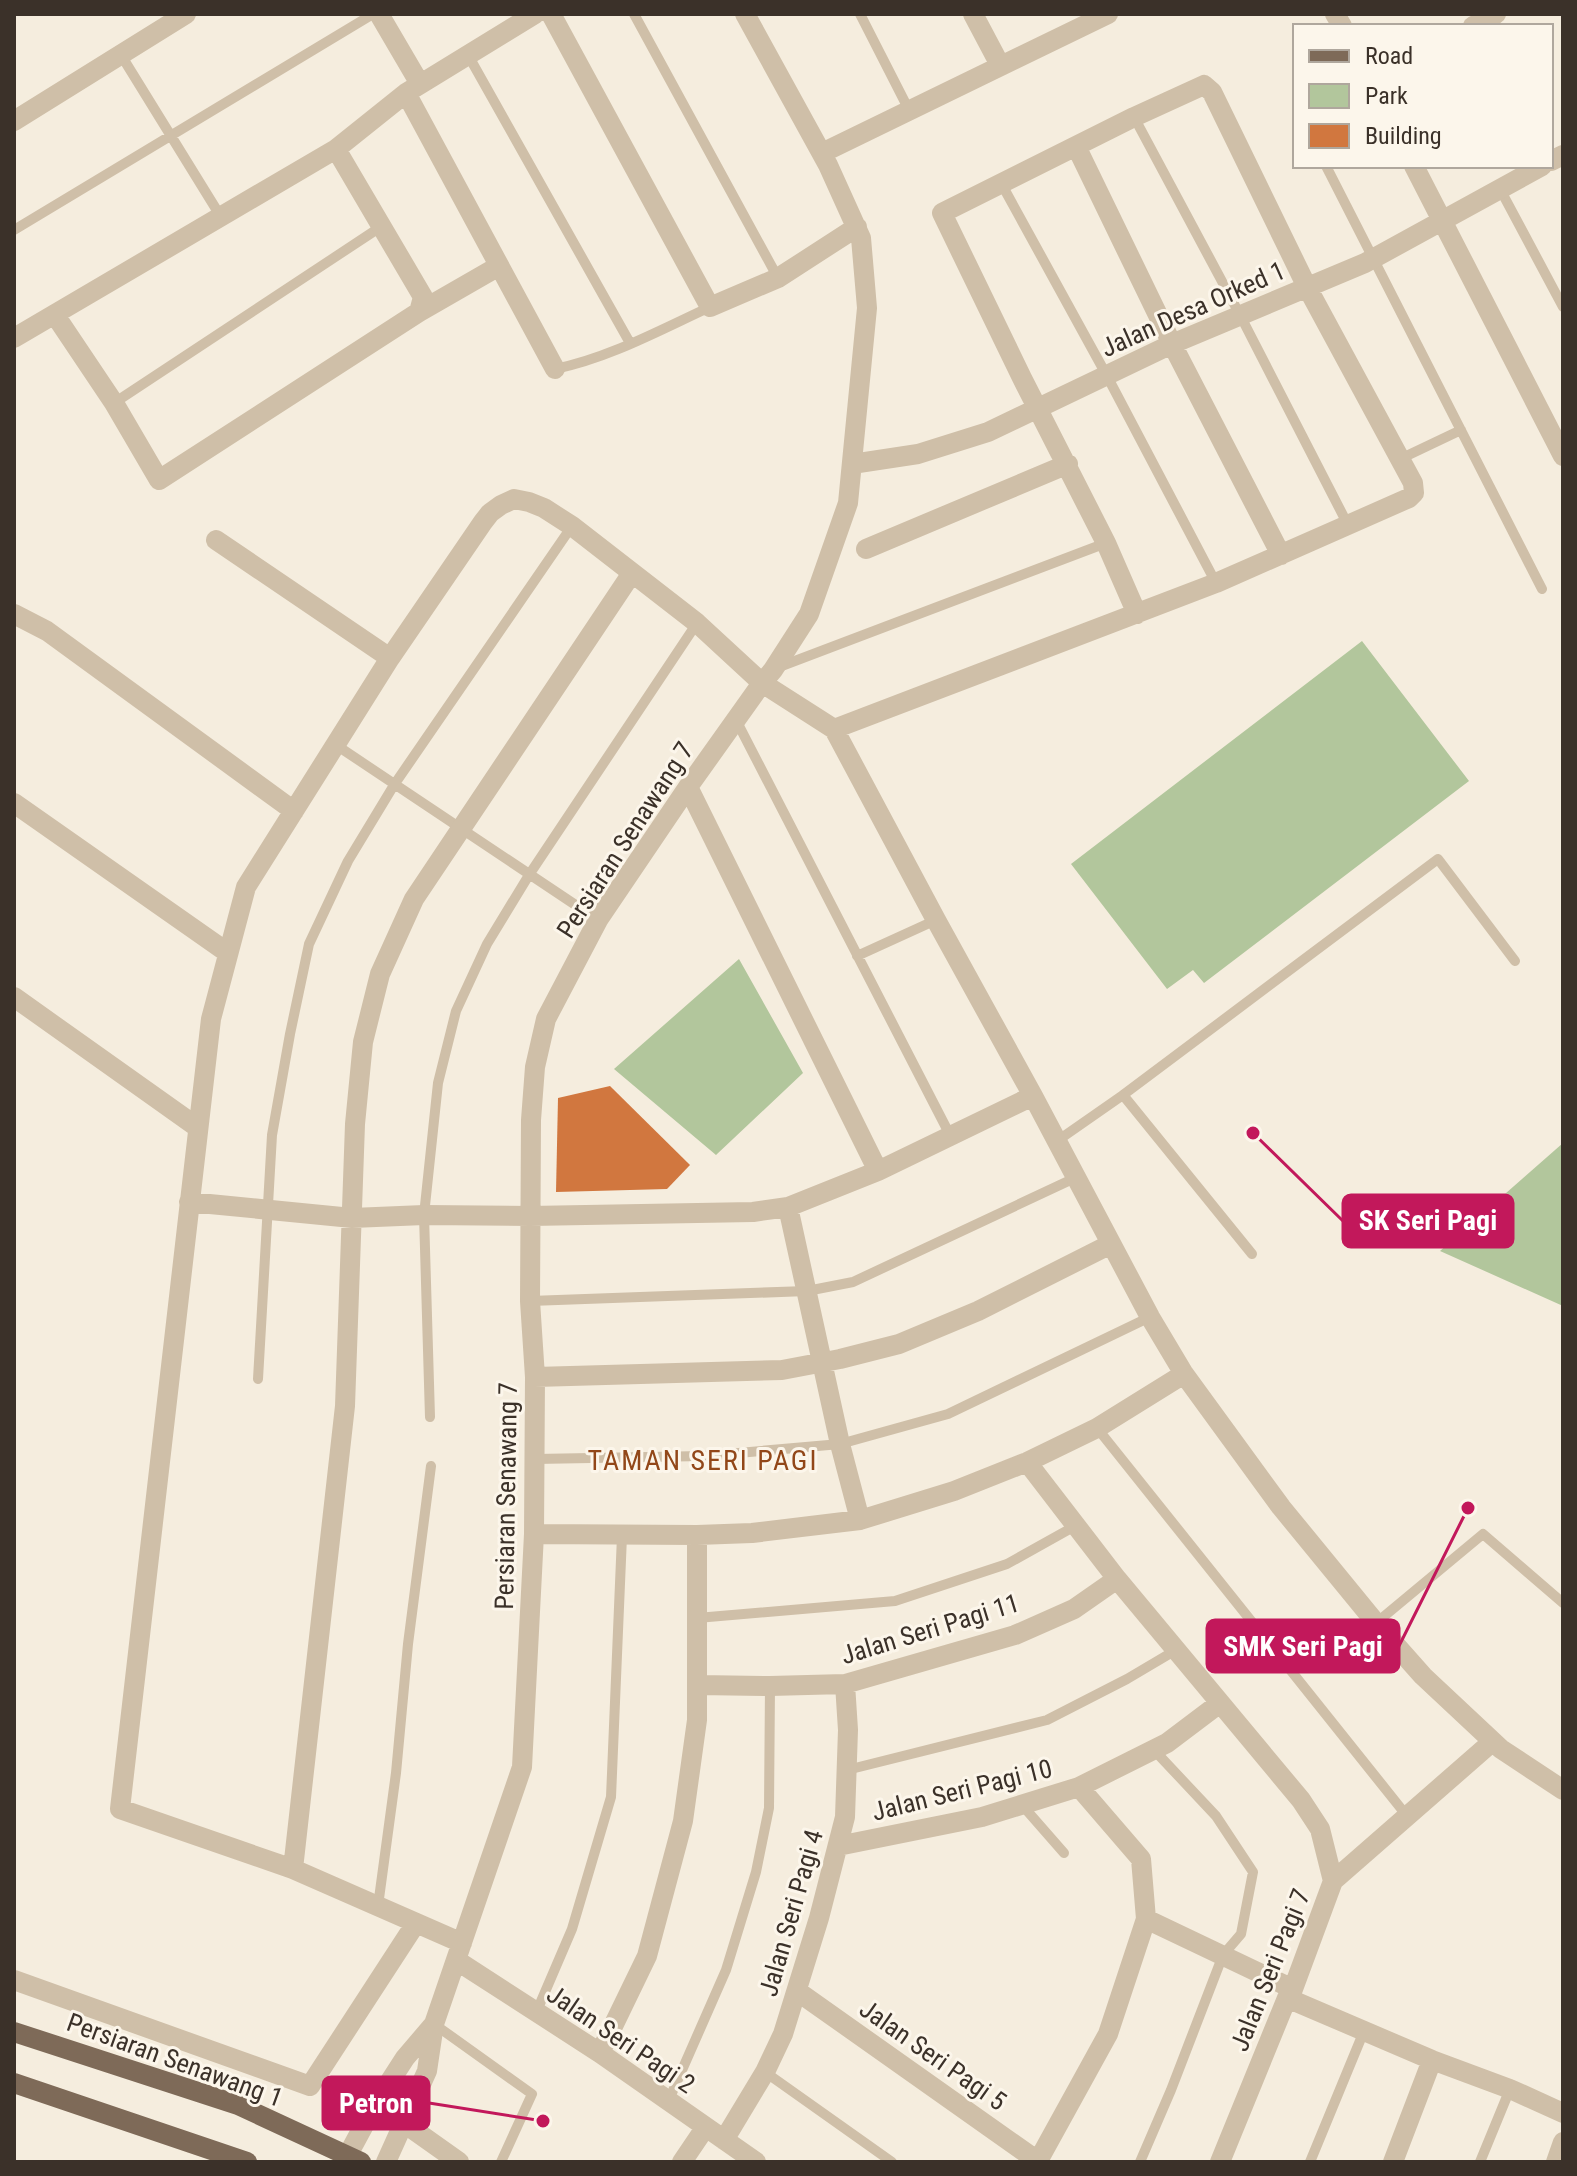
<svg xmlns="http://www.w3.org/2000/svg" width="1577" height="2176" font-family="'Roboto Condensed',sans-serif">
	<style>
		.green { fill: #b2c69c }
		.building { fill: #d1773f }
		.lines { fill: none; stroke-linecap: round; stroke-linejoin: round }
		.lane { stroke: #cfbfa8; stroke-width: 10 }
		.street { stroke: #cfbfa8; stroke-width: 20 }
		.primary { stroke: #7e6a58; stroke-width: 20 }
		.labels { text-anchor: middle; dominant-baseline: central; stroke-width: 6; stroke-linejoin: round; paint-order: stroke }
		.street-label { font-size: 26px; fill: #3b3129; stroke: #fcf6eb }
		.neighbourhood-label { font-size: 28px; letter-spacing: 2px; fill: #924719; stroke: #fcf6eb }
		.leader { fill: none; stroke: #c2185b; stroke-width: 3 }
		.callout-dot { fill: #c2185b; stroke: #fcf6eb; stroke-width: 3 }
		.callout { fill: #c2185b; stroke: #c2185b; stroke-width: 3 }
		.callout-label { font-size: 28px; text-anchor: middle; font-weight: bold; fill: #fff }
	</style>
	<rect width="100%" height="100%" fill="#f5edde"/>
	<!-- green -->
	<path class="green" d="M1362,641L1469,781L1204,983L1193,970L1167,989L1071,864Z
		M739,959L803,1073L716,1155L614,1069Z
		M1563,1143V1306L1440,1251Z"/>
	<!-- building -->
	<path class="building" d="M610,1086L690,1165L667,1189L556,1192L558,1098Z"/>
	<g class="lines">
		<!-- lane -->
		<path class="lane" d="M634,14L778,278
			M860,14L909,110
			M121,55L221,217
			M468,55L630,343
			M1134,117L1240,315L1348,525
			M1326,166L1542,589
			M1001,183L1107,376L1216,583
			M1500,189L1563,307
			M14,230L373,14
			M555,369C609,358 660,330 710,307
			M114,403L382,226
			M1400,459L1461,430
			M779,667L1106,543
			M736,720L951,1137
			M336,745L598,920
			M857,956L936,920
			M1057,1141L1123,1095
			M1252,1254L1123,1095L1438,859L1515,961
			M530,1301L807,1291L853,1282L1077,1177
			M258,1379L272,1135L290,1034L309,944L348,861L394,785L572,526
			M430,1417L424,1215L438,1083L456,1011L487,944L529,875L697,623
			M1097,1428L1407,1816
			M535,1459L704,1456L840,1444L948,1414L1150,1317
			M697,1618L895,1601L1007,1564L1077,1525
			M1376,1623L1483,1534L1563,1603
			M847,1770L1047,1720L1127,1679L1176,1650
			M1022,1805L1064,1853
			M378,1906L396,1773L408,1644L431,1466
			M536,2013L572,1929L611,1797L622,1536
			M434,2024L532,2094L501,2162
			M765,2072L892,2162
			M668,2102L726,1970L756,1872L769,1808L770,1686
			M1140,2162L1171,2090L1223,1955L1241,1934L1253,1872L1216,1816L1154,1750
			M1310,2162L1364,2031
			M1480,2162L1510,2089"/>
		<!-- street -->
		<path class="street" d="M379,14L420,84
			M551,14L710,307L778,278L857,227
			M973,14L1000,65
			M1335,14L1342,26
			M1473,26L1496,14
			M406,93L555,369
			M14,121L186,14
			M1076,146L1172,344L1281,555
			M336,149L423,297L419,312
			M822,153L1108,14
			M1551,161L1563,155
			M1414,166L1563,456
			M55,315L114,403L159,480L419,312L499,266
			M14,338L336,149L406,93L535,14
			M852,464L918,454L988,432L1172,344L1365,263L1542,166
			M216,540L390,658
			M866,549L1068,464
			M14,614L47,631L294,811
			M834,729L1216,583L1409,498L1414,493L1413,483L1307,287L1212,92L1204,85L1134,117L942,213L1022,378L1106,543L1137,614
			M688,787L878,1171
			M14,803L228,953
			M14,997L197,1127
			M189,1202L352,1218L424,1215L530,1216L753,1212L788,1207L878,1171L1033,1096
			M788,1207L840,1444L860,1520
			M535,1377L782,1370L840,1359L899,1344L978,1311L1111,1244
			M1027,1462L1117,1579L1301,1800L1320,1829L1333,1881L1293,1989L1287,1998L1220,2162
			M534,1534L697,1535L752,1533L860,1520L954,1491L1027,1462L1097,1428L1184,1374
			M698,1685L770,1686L845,1684L1015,1635L1074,1609L1117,1579
			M838,1846L982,1817L1079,1787L1167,1743L1220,1703
			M293,1869L345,1406L355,1124L363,1042L380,974L414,899L632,573
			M1333,1881L1492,1742
			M1146,1919L1293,1989
			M462,1943L293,1869L120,1809L211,1019L246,887L390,658L483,522L490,513L501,505L514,499L529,502L544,508L572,526L697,623L762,683L834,729L936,920L1033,1096L1150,1317L1184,1374L1281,1507L1376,1623L1423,1676L1501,1749L1563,1790
			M456,1960L600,2053L756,2162
			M14,1980L310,2086L416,1923
			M797,1991L1039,2162
			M1287,1998L1432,2060L1510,2089L1563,2113
			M600,2053L647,1956L683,1821L697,1720V1535
			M404,2123L459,2162
			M724,2140L765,2072L783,2034L819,1918L845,1817L848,1730L845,1684
			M1038,2161L1108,2034L1146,1919L1141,1859L1079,1787
			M344,2162L376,2103L405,2058L434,2024
			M386,2162L427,2071L434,2024L522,1767L534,1534L535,1377L530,1301L531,1120L535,1067L546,1019L598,920L688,787L762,683L773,670L809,614L848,503L867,308L861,238L828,165L745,14
			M682,2162L705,2128
			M1393,2162L1432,2060
			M1556,2162L1563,2142"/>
		<!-- primary -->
		<path class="primary" d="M14,2032L238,2105L361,2162
			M14,2083L247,2162"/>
	</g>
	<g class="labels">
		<!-- street labels -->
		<g class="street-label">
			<text transform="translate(1193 309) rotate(-24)">Jalan Desa Orked 1</text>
			<text transform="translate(625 840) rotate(-57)">Persiaran Senawang 7</text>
			<text transform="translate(506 1496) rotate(-89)">Persiaran Senawang 7</text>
			<text transform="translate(930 1629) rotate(-17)">Jalan Seri Pagi 11</text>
			<text transform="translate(962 1790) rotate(-14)">Jalan Seri Pagi 10</text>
			<text transform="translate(791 1913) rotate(-74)">Jalan Seri Pagi 4</text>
			<text transform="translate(1270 1970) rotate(-68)">Jalan Seri Pagi 7</text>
			<text transform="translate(621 2039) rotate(34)">Jalan Seri Pagi 2</text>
			<text transform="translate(933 2055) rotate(35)">Jalan Seri Pagi 5</text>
			<text transform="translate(175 2060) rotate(20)">Persiaran Senawang 1</text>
		</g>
		<!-- neighbourhood labels -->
		<g class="neighbourhood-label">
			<text x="703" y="1460">TAMAN SERI PAGI</text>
		</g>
	</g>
	<!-- callouts -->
	<path class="leader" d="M1253 1133L1343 1221M1468 1508L1399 1646M543 2121L429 2103"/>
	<g class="callout-dot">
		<circle cx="1253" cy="1133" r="8"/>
		<circle cx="1468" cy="1508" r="8"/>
		<circle cx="543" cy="2121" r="8"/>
	</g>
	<g class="callout">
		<rect x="1343" y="1195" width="170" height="52" rx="8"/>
		<rect x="1207" y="1620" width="192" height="52" rx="8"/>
		<rect x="323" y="2077" width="106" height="52" rx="8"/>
	</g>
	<g class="callout-label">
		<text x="1428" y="1230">SK Seri Pagi</text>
		<text x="1303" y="1656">SMK Seri Pagi</text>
		<text x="376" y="2113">Petron</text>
	</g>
	<!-- border -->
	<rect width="1577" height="2176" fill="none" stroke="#3b3129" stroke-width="32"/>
	<!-- legend -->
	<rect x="1293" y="24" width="260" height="144" fill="#fcf6eb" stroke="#afa79d" stroke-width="2"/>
	<rect x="1309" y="50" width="40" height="12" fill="#7e6a58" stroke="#afa79d" stroke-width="2"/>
	<text x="1365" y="64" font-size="24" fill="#3b3129">Road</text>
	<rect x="1309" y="84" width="40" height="24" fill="#b2c69c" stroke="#afa79d" stroke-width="2"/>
	<text x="1365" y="104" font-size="24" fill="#3b3129">Park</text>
	<rect x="1309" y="124" width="40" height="24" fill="#d1773f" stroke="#afa79d" stroke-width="2"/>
	<text x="1365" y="144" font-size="24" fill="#3b3129">Building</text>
</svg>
